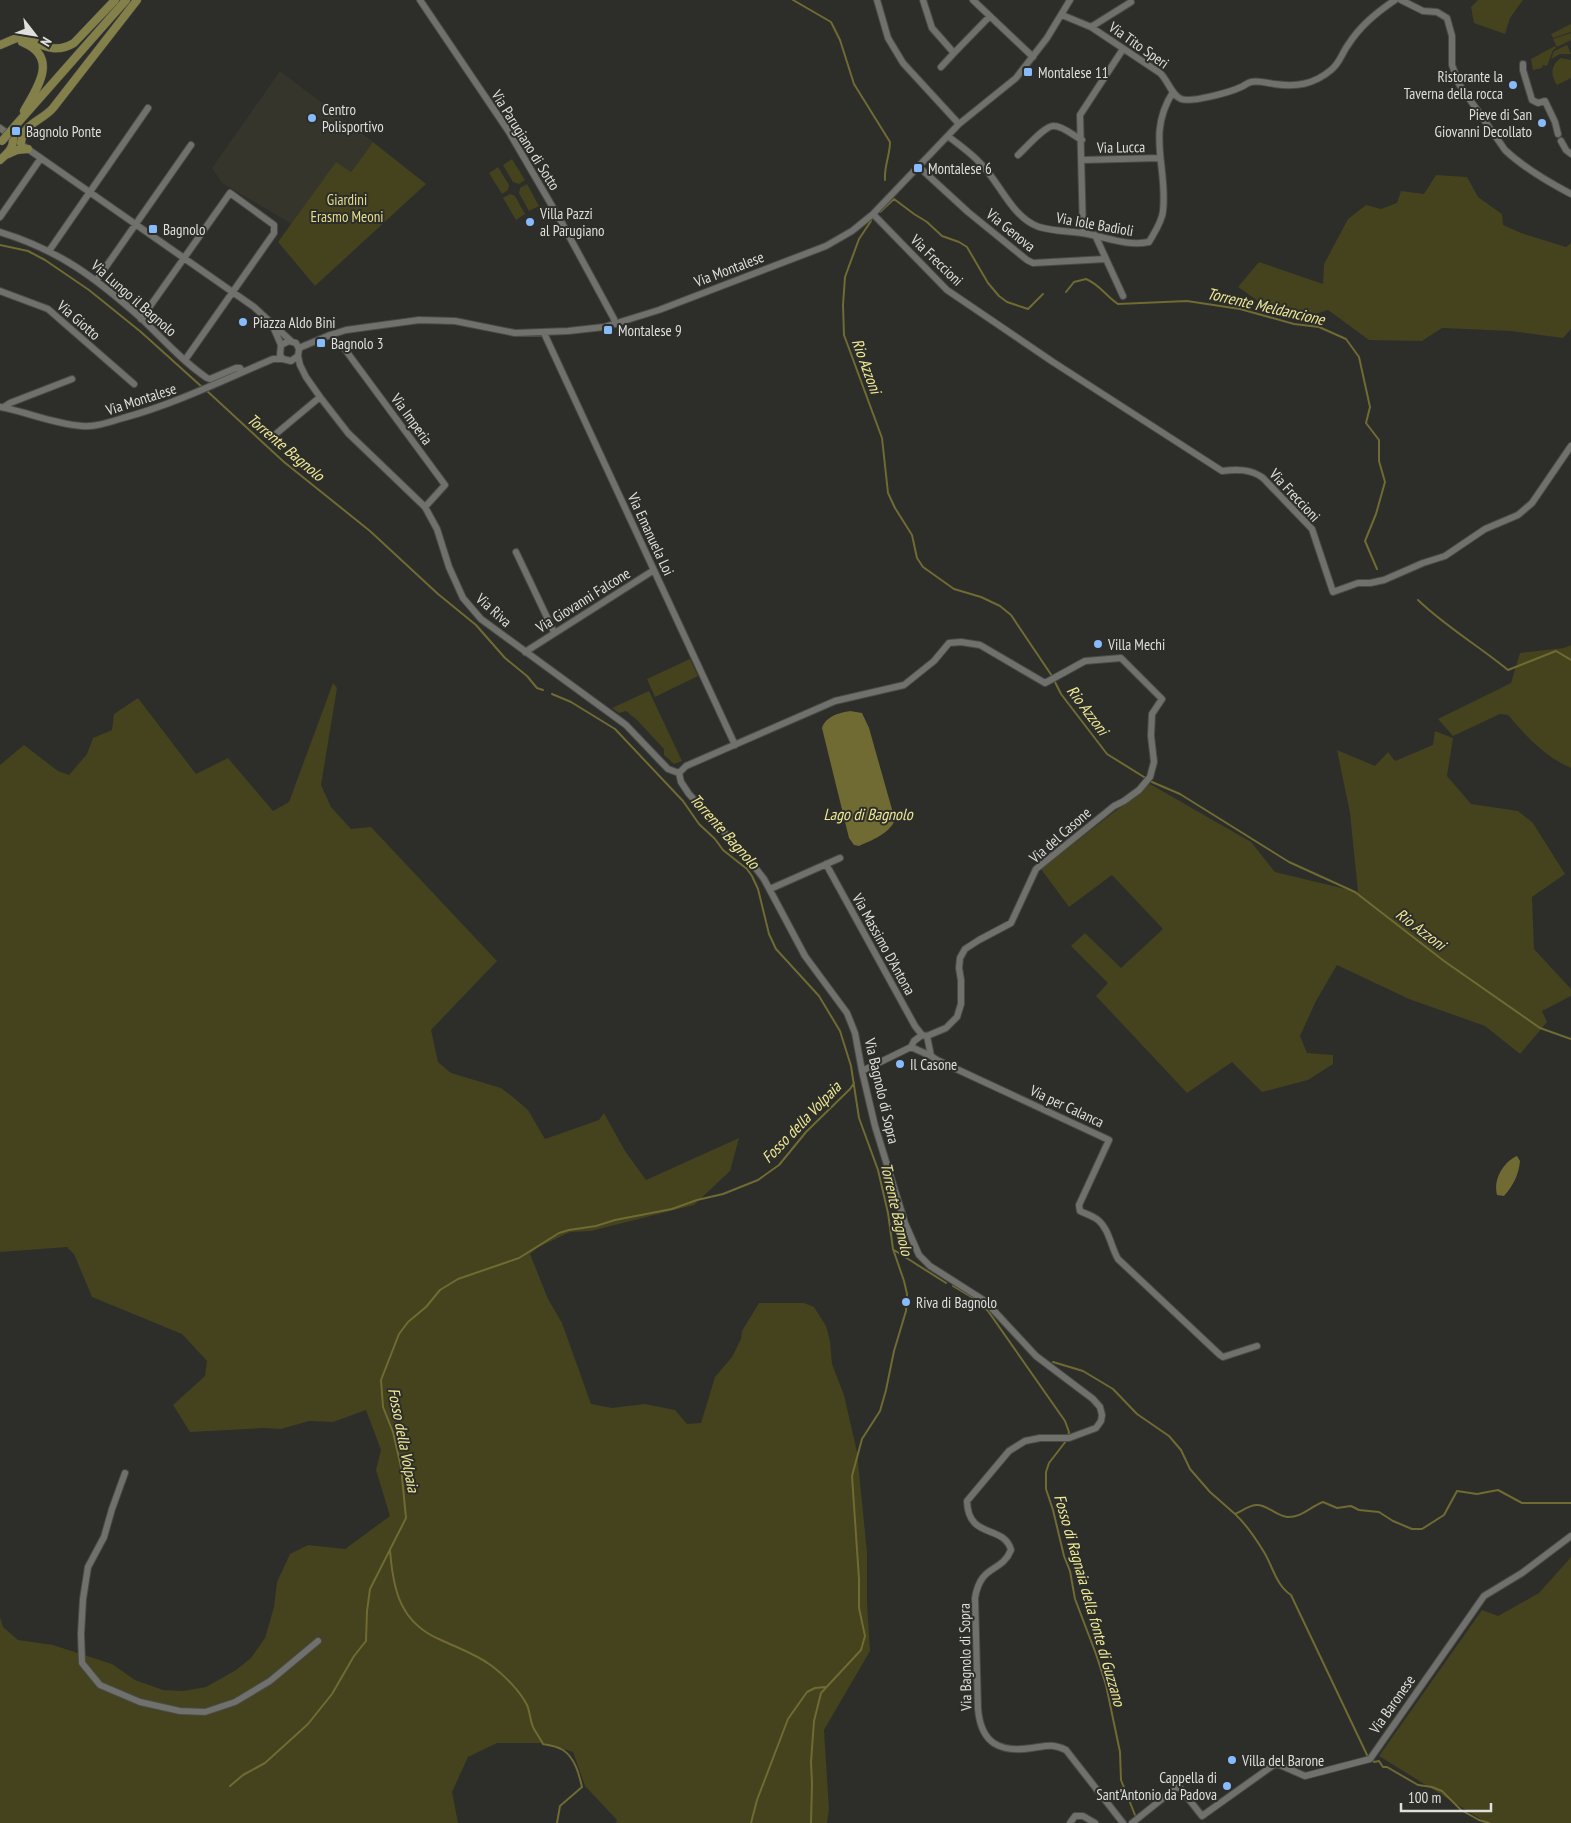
<svg xmlns="http://www.w3.org/2000/svg" width="1571" height="1823" font-family="'PT Sans Narrow',sans-serif">
	<style>
		.built { fill: #35352c }
		.green { fill: #45421e }
		.water { fill: #6f6b33 }
		.lines { fill: none; stroke-linecap: round; stroke-linejoin: round }
		.stream { stroke: #6f6b33; stroke-width: 2 }
		.minor-casing { stroke: #4a4a48; stroke-width: 8 }
		.major-casing { stroke: #4a4a48; stroke-width: 9 }
		.minor { stroke: #70706c; stroke-width: 6 }
		.major { stroke: #848049; stroke-width: 8 }
		.major-bridge-casing { stroke: #4a4a48; stroke-width: 9; stroke-linecap: butt }
		.major-bridge { stroke: #848049; stroke-width: 8 }
		.poi-dot { fill: #87bbfb; stroke: #2d2d2a; stroke-width: 2 }
		.labels { text-anchor: middle; dominant-baseline: central; stroke-width: 4; stroke-linejoin: round; paint-order: stroke }
		.street-label { font-size: 15px; fill: #dfdfdd; stroke: #2d2d2a }
		.poi-label { font-size: 15px; fill: #dfdfdd; stroke: #2d2d2a; text-anchor: start }
		.park-label { font-size: 15px; fill: #e5df8a; stroke: #2d2d2a }
		.water-label { font-size: 16px; font-style: italic; fill: #efe994; stroke: #2d2d2a }
	</style>
	<rect width="100%" height="100%" fill="#2d2d2a"/>
	<!-- built -->
	<path class="built" d="M280,71L373,142L351,172L336,163L292,224L222,183L212,168Z"/>
	<!-- green -->
	<path class="green" d="M1478,0H1523L1510,18L1505,34L1474,23L1471,7Z
		M1571,24V32L1553,38L1551,34Z
		M1571,33V40L1557,47L1553,39Z
		M1567,45L1571,54H1560L1551,59L1554,51Z
		M1555,46L1556,48L1553,50L1547,66L1543,65L1542,68L1533,70L1531,59Z
		M1561,58L1571,60V78L1557,85C1550,76 1551,64 1561,58Z
		M373,142L426,184L315,286L278,242L336,162L351,172Z
		M512,159L525,180L519,184L513,182L503,165Z
		M498,167L509,185L508,190L502,194L489,173Z
		M1436,175L1467,177L1478,197L1502,214L1503,225L1521,233L1566,247L1571,243V329L1563,338L1511,331L1442,328L1422,341L1369,340L1328,310L1310,316L1258,301L1238,287L1259,262L1323,284L1324,264L1348,219L1366,205L1381,209L1397,203L1401,191L1424,194Z
		M527,184L539,206L529,211L519,193L520,188Z
		M510,194L515,196L525,214L516,220L503,198Z
		M1571,645V768C1544,756 1527,737 1508,715L1500,714L1453,736L1438,719L1511,683L1520,653L1564,648Z
		M690,659L698,676L655,697L647,679Z
		M333,683L337,688L321,785L331,807L351,829L371,827L497,961L431,1030L438,1062L451,1073L501,1088L513,1097L528,1110L545,1139L599,1120L604,1113L625,1151L646,1180L739,1138L730,1171L694,1205L591,1231L570,1232L539,1247L530,1254L548,1299L562,1323L591,1404L612,1408L645,1404L675,1410L687,1424L701,1423L715,1377L732,1357L741,1339L742,1331L759,1303H804L814,1307L826,1326L830,1341L832,1364L844,1395L857,1452L867,1552V1602L870,1651L824,1730L829,1809L827,1823H616L617,1820L585,1786L573,1752L545,1743H497L468,1757L452,1792L458,1823H0V1617L3,1627L18,1640L53,1645L112,1664L135,1680L163,1690L183,1691L206,1687L236,1670L251,1658L265,1638L274,1607L277,1582L290,1554L308,1545L345,1549L390,1516L376,1470L381,1450L366,1410L333,1422L309,1421L281,1429L263,1428L190,1432L173,1405L205,1376L207,1361L182,1334L92,1297L74,1254L67,1247L0,1252V765L24,745L58,771L69,775L87,754L93,738L112,730L114,714L138,698L196,774L228,758L273,811L289,802Z
		M649,691L682,761L674,764L664,755V749L637,720L626,711L619,713L612,708Z
		M1435,731L1453,738L1447,776L1471,804L1518,811L1533,823L1565,874L1532,897L1534,949L1571,989V996L1542,1011L1547,1022L1520,1054L1485,1026L1409,999L1337,965L1316,1001L1300,1036L1307,1053L1333,1055V1064L1308,1080L1262,1092L1232,1062L1187,1093L1096,996L1108,983L1071,946L1085,933L1121,968L1163,929L1112,875L1069,907L1041,869L1150,784L1251,842L1275,872L1358,892L1350,813L1337,750L1375,766L1388,752L1395,761L1433,745Z
		M1571,1557V1823H1487L1379,1756L1482,1610L1498,1616L1539,1593Z"/>
	<!-- water -->
	<path class="water" d="M850,711L862,713L869,728L895,820C889,834 872,840 859,846L854,845L849,838L822,728C826,716 839,713 850,711Z
		M1517,1156L1520,1161C1519,1174 1513,1186 1504,1196L1497,1195C1493,1180 1503,1162 1517,1156Z"/>
	<g class="lines">
		<!-- stream -->
		<path class="stream" d="M793,0L831,22L840,40L854,84L890,142C890,155 884,166 885,180
			M880,212L894,199L914,214L927,222L942,236L959,242L967,247L988,283L999,296L1007,302L1028,309L1043,294
			M871,221L859,239L845,277L843,305L844,335L882,438L888,493L895,508L912,535L917,558L923,567L954,589L981,597L1000,606L1011,615L1052,676
			M0,245L28,251L45,260L89,290L141,332L202,387
			M1066,292L1074,282L1086,279C1099,284 1106,296 1118,304L1187,301L1240,309L1294,324L1319,327L1346,339L1359,357L1370,407L1366,423L1379,440V461L1385,482L1376,514L1365,541L1377,569
			M206,390L284,462L370,531L438,594L476,625L505,658L527,676L537,688L543,690
			M1418,600C1446,627 1479,646 1508,670L1556,651L1571,660
			M1054,680L1061,694L1107,754L1152,782L1180,794L1289,862L1355,892L1444,961L1540,1028L1571,1039
			M552,694L571,702L615,729L683,801L699,824L715,839L723,850L747,869L752,876L758,889L769,934L776,949L819,996L840,1031L851,1066L859,1118L878,1170L888,1213L893,1249L904,1281L907,1294L906,1311L894,1351L886,1390L880,1411L862,1439L852,1476L859,1579V1608L865,1636L861,1650L821,1693L814,1721L811,1762L812,1783L811,1823
			M894,1250L946,1283
			M953,1286L978,1301L988,1311L1065,1421L1069,1432L1068,1436
			M1053,1362L1083,1371L1113,1389L1137,1414L1169,1436L1181,1450L1190,1469L1210,1492L1235,1514C1242,1511 1249,1505 1257,1505C1268,1505 1276,1516 1287,1517C1301,1518 1310,1507 1323,1502L1337,1508L1351,1506L1359,1510L1379,1512L1393,1521L1412,1529H1422L1444,1515L1457,1491L1477,1494L1498,1490L1522,1503H1571
			M1066,1441L1049,1463L1046,1472V1489L1053,1510L1064,1556L1070,1571L1075,1599L1096,1654L1106,1685L1120,1752L1121,1780L1135,1815
			M1236,1515C1247,1525 1256,1539 1264,1552C1273,1567 1276,1585 1291,1595L1368,1757
			M390,1550C393,1590 400,1623 441,1640C458,1648 476,1654 492,1666C504,1675 520,1691 527,1705C530,1712 530,1720 533,1727C536,1733 540,1738 543,1744C549,1745 558,1747 563,1750C575,1758 579,1774 582,1787L560,1806L557,1823
			M1372,1759L1374,1762L1379,1761L1383,1767H1387L1418,1785L1432,1787L1442,1791L1461,1810L1479,1820L1489,1823
			M230,1786L243,1775L265,1763L308,1724L332,1694L354,1656L366,1641L367,1611L370,1589L406,1518L401,1467L393,1432L383,1407L381,1380L399,1334L408,1322L426,1307L440,1290L458,1279L519,1258L559,1233L569,1230L596,1226L615,1220L672,1209L697,1200L723,1194L758,1180L779,1165L806,1132L850,1089L854,1083
			M751,1823L757,1800L788,1719L807,1692L815,1688L825,1687"/>
		<!-- minor casing -->
		<g class="minor-casing">
			<path id="minor" d="M420,0L509,132L562,223L614,319L615,324
				M877,0L888,38L903,63L959,124
				M923,0L932,28L954,53L990,16
				M973,0L1033,57
				M1401,0L1423,11L1437,12L1447,18L1452,36V65L1459,84L1505,150C1524,168 1548,182 1571,194
				M1062,15L1091,27L1160,73C1168,80 1171,95 1181,99C1191,103 1231,92 1241,87C1244,86 1247,83 1251,82C1258,80 1267,83 1274,84C1296,87 1313,85 1331,70C1340,63 1342,53 1348,45C1360,26 1376,13 1395,0
				M1091,27L1131,2
				M1523,64V70L1532,100L1538,103L1545,101L1555,122L1558,134
				M941,67L954,53
				M0,128L11,136
				M948,136C959,145 971,153 980,163C1000,182 1011,217 1039,227C1056,232 1075,231 1092,235C1111,239 1129,246 1149,242C1154,233 1162,222 1163,211C1168,167 1146,134 1173,92
				M1561,141L1566,150L1571,154
				M25,147L254,307L291,341
				M1018,155C1025,149 1045,125 1054,126C1063,126 1074,136 1082,140
				M1082,160L1159,158
				M919,167L968,212L1027,260L1033,263L1106,259
				M873,214L947,290L1053,362L1222,471C1237,469 1251,469 1263,478L1312,529L1333,592L1358,583H1370L1384,580L1423,563L1445,556L1485,529L1518,515L1532,503L1571,446
				M0,217L41,158
				M0,232C59,250 96,278 142,319C163,339 183,362 207,378L210,379L236,368H240L243,372
				M1083,233L1080,115L1123,49
				M1095,235L1123,296
				M49,251L148,108
				M96,281L191,145
				M0,291L48,309L134,384
				M141,319L230,193L274,225V233L185,360
				M272,324L281,345
				M544,333L735,745
				M341,344L445,485L425,507
				M299,348L330,335L346,330L419,320L455,321L515,333L568,331L604,327L659,310L826,246L852,231L873,214L959,124L1016,78L1047,38L1070,0
				M283,359L280,355L281,345L289,341L296,343L299,349L298,356L300,365L306,377L320,397L348,433L425,507L437,529L449,567L463,598L481,619L626,725L668,769L679,773
				M0,407C27,412 54,424 82,426C96,427 110,422 123,418C175,404 223,380 273,359H283L291,361L298,356
				M4,407L10,403L72,379
				M271,438L320,397
				M516,552L554,632
				M525,652L654,570
				M679,773L681,782L689,794L747,857L764,879L805,956L847,1013L855,1033L862,1071L875,1126L905,1223L919,1255L930,1266L985,1301L1036,1356L1093,1399L1100,1407L1102,1415L1101,1421L1096,1428L1069,1438H1040L1025,1441L1009,1451L967,1501C968,1540 1004,1524 1011,1550C1001,1574 981,1563 975,1598L978,1709C981,1743 999,1753 1032,1748C1046,1746 1053,1743 1066,1750L1123,1823
				M679,773L686,766L835,701L904,685L934,661L949,643L961,642L980,645L1045,683L1085,661L1121,658L1162,699L1152,714L1151,736L1154,762L1150,777L1139,790L1124,801L1114,806L1036,869L1011,923L979,940L965,949L960,958L959,968L961,980V1004L957,1017L946,1028L927,1036L922,1035L914,1041L911,1047L862,1071
				M826,864L915,1026L922,1035
				M770,889L840,858
				M927,1036L931,1056L937,1060L1109,1140L1079,1205L1080,1211C1086,1214 1093,1216 1098,1220C1109,1229 1111,1247 1118,1259L1220,1355L1223,1357L1257,1346
				M911,1047L931,1056
				M125,1473L112,1509L104,1537L88,1567L83,1599L81,1634L82,1663L100,1685L140,1702L180,1711L205,1712L235,1702L270,1681L318,1641
				M1070,1823L1075,1816H1083L1095,1823
				M1132,1823L1177,1787L1180,1788L1202,1816L1275,1764L1280,1765L1305,1776L1370,1759L1484,1596L1522,1573L1571,1536"/>
		</g>
		<!-- major casing -->
		<g class="major-casing">
			<path id="major" d="M22,42C60,57 37,88 24,111
				M0,45L19,37C41,42 52,56 74,43L115,0
				M15,126L126,0
				M21,143C23,123 42,121 53,108L137,0
				M8,154L17,150L28,149
				M0,160C8,153 14,148 13,137"/>
		</g>
		<!-- minor -->
		<use href="#minor" class="minor"/>
		<!-- major -->
		<use href="#major" class="major"/>
		<!-- major-bridge casing -->
		<g class="major-bridge-casing">
			<path id="major-bridge" d="M2,141L15,126"/>
		</g>
		<!-- major-bridge -->
		<use href="#major-bridge" class="major-bridge"/>
	</g>
	<!-- markers -->
	<g class="poi-dot">
		<rect x="1023" y="67" width="10" height="10" rx="2.5"/>
		<circle cx="1513" cy="85" r="5"/>
		<circle cx="312" cy="118" r="5"/>
		<circle cx="1542" cy="123" r="5"/>
		<rect x="11" y="126" width="10" height="10" rx="2.5"/>
		<rect x="913" y="163" width="10" height="10" rx="2.5"/>
		<circle cx="530" cy="222" r="5"/>
		<rect x="148" y="224" width="10" height="10" rx="2.5"/>
		<circle cx="243" cy="322" r="5"/>
		<rect x="603" y="325" width="10" height="10" rx="2.5"/>
		<rect x="316" y="338" width="10" height="10" rx="2.5"/>
		<circle cx="1098" cy="644" r="5"/>
		<circle cx="900" cy="1064" r="5"/>
		<circle cx="906" cy="1302" r="5"/>
		<circle cx="1232" cy="1760" r="5"/>
		<circle cx="1227" cy="1786" r="5"/>
	</g>
	<g class="labels">
		<!-- street labels -->
		<g class="street-label">
			<text transform="translate(1139 45) rotate(35)">Via Tito Speri</text>
			<text transform="translate(526 140) rotate(58)">Via Parugiano di Sotto</text>
			<text transform="translate(1121 147) rotate(-1)">Via Lucca</text>
			<text transform="translate(1095 224) rotate(10)">Via Iole Badioli</text>
			<text transform="translate(1011 230) rotate(39)">Via Genova</text>
			<text transform="translate(937 260) rotate(44)">Via Freccioni</text>
			<text transform="translate(729 269) rotate(-21)">Via Montalese</text>
			<text transform="translate(134 298) rotate(41)">Via Lungo il Bagnolo</text>
			<text transform="translate(79 320) rotate(41)">Via Giotto</text>
			<text transform="translate(141 399) rotate(-18)">Via Montalese</text>
			<text transform="translate(412 419) rotate(54)">Via Imperia</text>
			<text transform="translate(1295 495) rotate(47)">Via Freccioni</text>
			<text transform="translate(651 534) rotate(65)">Via Emanuela Loi</text>
			<text transform="translate(583 600) rotate(-32)">Via Giovanni Falcone</text>
			<text transform="translate(494 610) rotate(42)">Via Riva</text>
			<text transform="translate(1060 835) rotate(-41)">Via del Casone</text>
			<text transform="translate(884 944) rotate(61)">Via Massimo D'Antona</text>
			<text transform="translate(882 1091) rotate(77)">Via Bagnolo di Sopra</text>
			<text transform="translate(1067 1106) rotate(25)">Via per Calanca</text>
			<text transform="translate(965 1657) rotate(-91)">Via Bagnolo di Sopra</text>
			<text transform="translate(1392 1704) rotate(-55)">Via Baronese</text>
		</g>
		<!-- poi labels -->
		<g class="poi-label">
			<text x="1038" y="72">Montalese 11</text>
			<text x="1503" y="76" text-anchor="end">Ristorante la<tspan x="1503" dy="17">Taverna della rocca</tspan></text>
			<text x="322" y="109">Centro<tspan x="322" dy="17">Polisportivo</tspan></text>
			<text x="1532" y="114" text-anchor="end">Pieve di San<tspan x="1532" dy="17">Giovanni Decollato</tspan></text>
			<text x="26" y="131">Bagnolo Ponte</text>
			<text x="928" y="168">Montalese 6</text>
			<text x="540" y="213">Villa Pazzi<tspan x="540" dy="17">al Parugiano</tspan></text>
			<text x="163" y="229">Bagnolo</text>
			<text x="253" y="322">Piazza Aldo Bini</text>
			<text x="618" y="330">Montalese 9</text>
			<text x="331" y="343">Bagnolo 3</text>
			<text x="1108" y="644">Villa Mechi</text>
			<text x="910" y="1064">Il Casone</text>
			<text x="916" y="1302">Riva di Bagnolo</text>
			<text x="1242" y="1760">Villa del Barone</text>
			<text x="1217" y="1777" text-anchor="end">Cappella di<tspan x="1217" dy="17">Sant'Antonio da Padova</tspan></text>
		</g>
		<!-- park labels -->
		<g class="park-label">
			<text x="347" y="199">Giardini<tspan x="347" dy="17">Erasmo Meoni</tspan></text>
		</g>
		<!-- water labels -->
		<g class="water-label">
			<text transform="translate(1266 306) rotate(13)">Torrente Meldancione</text>
			<text transform="translate(867 366) rotate(70)">Rio Azzoni</text>
			<text transform="translate(286 447) rotate(40)">Torrente Bagnolo</text>
			<text transform="translate(1088 710) rotate(53)">Rio Azzoni</text>
			<text x="868" y="814">Lago di Bagnolo</text>
			<text transform="translate(725 831) rotate(48)">Torrente Bagnolo</text>
			<text transform="translate(1421 929) rotate(37)">Rio Azzoni</text>
			<text transform="translate(801 1122) rotate(-46)">Fosso della Volpaia</text>
			<text transform="translate(897 1209) rotate(77)">Torrente Bagnolo</text>
			<text transform="translate(404 1440) rotate(79)">Fosso della Volpaia</text>
			<text transform="translate(1090 1600) rotate(74)">Fosso di Ragnaia della fonte di Guzzano</text>
		</g>
	</g>
	<!-- north arrow -->
	<g transform="translate(35 35) rotate(121)" stroke="#2d2d2a" stroke-width="4" paint-order="stroke">
	<path d="M0-4L9 19L0 12L-9 19Z" fill="#dfdfdd"/>
	<text y="-8" font-size="14" font-weight="bold" text-anchor="middle" fill="#dfdfdd">N</text>
	</g>
	<!-- scale -->
	<path d="M1401 1803v8h90v-8" fill="none" stroke="#dfdfdd" stroke-width="2.5"/>
	<text x="1408" y="1803" font-size="15" fill="#dfdfdd" stroke="#2d2d2a" stroke-width="4" paint-order="stroke">100 m</text>
</svg>
